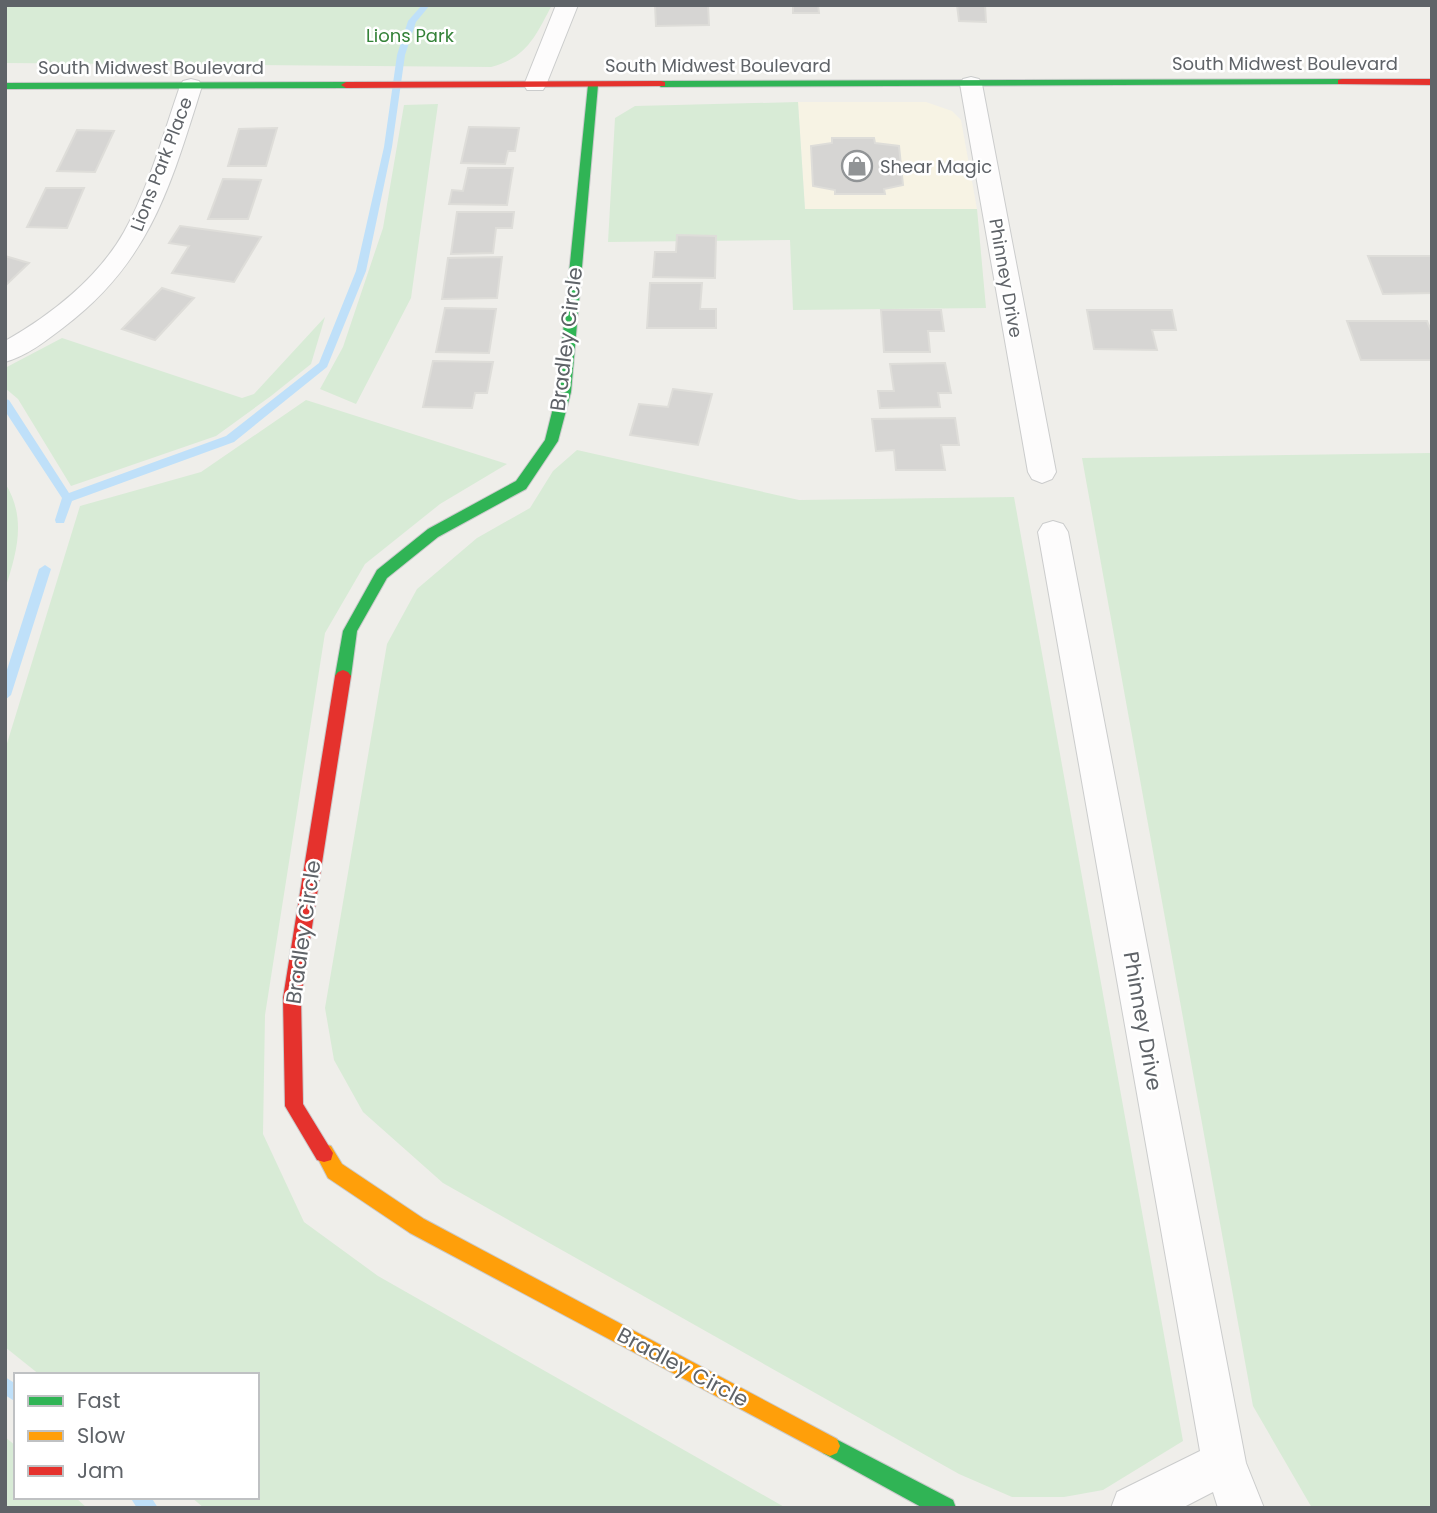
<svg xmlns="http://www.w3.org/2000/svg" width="1437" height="1513" font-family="Poppins,sans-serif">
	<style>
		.commercial { fill: #f7f3e4 }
		.green { fill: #d8ebd6 }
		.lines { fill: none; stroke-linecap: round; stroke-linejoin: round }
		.stream { fill: #bfe0f9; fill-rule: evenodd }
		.building { fill: #d6d5d3; stroke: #deddd9; stroke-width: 2 }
		.street-casing { stroke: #cbcccc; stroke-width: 2 }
		.fast-casing { stroke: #cacacb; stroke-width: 2 }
		.slow-casing { stroke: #cacacb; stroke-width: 2 }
		.jam-casing { stroke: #cacacb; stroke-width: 2 }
		.street { fill: #fdfcfc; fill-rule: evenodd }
		.fast { fill: #30b455; fill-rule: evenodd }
		.slow { fill: #ff9f0a; fill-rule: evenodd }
		.jam { fill: #e5322d; fill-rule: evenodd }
		.labels { text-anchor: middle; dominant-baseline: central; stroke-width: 5; stroke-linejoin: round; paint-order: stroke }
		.far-park-label { font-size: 18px; fill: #348238; stroke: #fff }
		.far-street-label { font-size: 18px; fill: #5f6368; stroke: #fff }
		.far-poi-label { font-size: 18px; fill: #5f6368; stroke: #fff; text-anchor: start }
		.street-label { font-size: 21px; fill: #5f6368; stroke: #fff }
	</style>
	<rect width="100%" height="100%" fill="#efeeea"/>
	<!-- commercial -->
	<path class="commercial" d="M798,102H926L952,111L961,120L977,209L805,210Z"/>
	<!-- green -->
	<path class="green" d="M5,5H552C536,35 527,58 491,67L5,63Z
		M798,102L805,209H977L986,308L793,310L790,240L608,242L615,118L635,106Z
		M438,104L411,298L356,404L320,389L343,347L383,228L404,105Z
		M325,317L311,364L271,396L216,436L71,486L18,399L5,388V368L62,338L242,398L254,394Z
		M306,400L507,464L440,504L365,564L325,633L265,1015L263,1134L304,1222L378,1276L786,1508H204L191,1497H257V1375H40L5,1347V750L80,506L201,472Z
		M577,450L799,500L1014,497L1183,1441L1103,1490L1064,1497H1012L959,1474L443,1183L363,1112L334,1060L325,1008L387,644L417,589L477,538L530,508L553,471Z
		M1432,453V1508H1312L1253,1406L1082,458Z
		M5,483C27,518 17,552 5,589Z
		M5,1437L16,1446V1497H75L87,1508H5Z"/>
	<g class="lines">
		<!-- stream -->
		<path class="stream" d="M422,5H430L416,22L405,55L392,147L366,271L327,367L234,442L72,501L64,523H56L55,520L62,498L5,411V399L9,400L69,493L226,436L319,363L356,271L384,147L397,55L408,21Z
			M45,565L51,569L11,695L5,700V676L39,569Z
			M5,1377L16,1384V1402L5,1395Z
			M130,1497H151L158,1508H137Z"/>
	</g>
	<!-- building -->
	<path class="building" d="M655,5H708L709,25L656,26Z
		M793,5H818L819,13H793Z
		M957,5H985L986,22L959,21Z
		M469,127L519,128L515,151H508L505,164L461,163Z
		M277,128L266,166H228L239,129Z
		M77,130L114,131L95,172L57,171Z
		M832,138H874L875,143L899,146L903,185L884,189L885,194H835V190L813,186L811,146L832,143Z
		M468,168H513L507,205L449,204L452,190L463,191Z
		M223,179L261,180L248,219H208Z
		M46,188H84L67,228L27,227Z
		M457,212H514L512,228H496L493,253L451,254Z
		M180,226L261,237L234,282L172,273L189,246L169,243Z
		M677,235L716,236L715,278L653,277L655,252H676Z
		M5,256L29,263L5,286Z
		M1368,256H1432V293L1383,294Z
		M502,257L497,298L442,299L448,258Z
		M650,283H702L700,309H716V328H647Z
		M162,288L194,298L155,340L122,329Z
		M445,308L496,309L489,353L436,352Z
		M881,310H941L944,331H928L930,352H884Z
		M1087,310H1172L1176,330H1152L1157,350L1094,349Z
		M1347,321H1427L1432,333V360H1361Z
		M433,361L493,362L487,393H475L472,408L423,407Z
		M945,363L951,393H938L940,407L880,408L878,391H894L890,364Z
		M673,389L712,394L698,445L630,435L639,404L668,407Z
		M955,418L959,445H941L945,470H896L894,450L876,451L872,419Z"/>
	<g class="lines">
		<!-- street casing -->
		<g class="street-casing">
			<path id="street" d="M556,5H578L546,85L543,90H527L524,85Z
				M971,77L979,79L982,84L1056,472L1052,479L1042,483L1032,479L1028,472L960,84L963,79Z
				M191,79L199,81L202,86C171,184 151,261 64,327C47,340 27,356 5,362V341C50,316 98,278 124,232C149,187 163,135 180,86L183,81Z
				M1053,521L1063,524L1068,532L1246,1463L1264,1508H1218L1213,1492L1182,1508H1111L1117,1492L1200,1451L1038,532L1043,524Z"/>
		</g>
		<!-- fast casing -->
		<g class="fast-casing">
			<path id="fast" d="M1342,79L1346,80V84L661,87L656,84L661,81Z
				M593,82L598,85L571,392L558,441L526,489L438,537L387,578L357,631L351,676L348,680H338L335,676L343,631L377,570L428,529L516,481L545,440L557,392L588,85Z
				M5,83L346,82L351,85L346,88L5,89Z
				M830,1436L953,1500L956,1508H923L823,1453L820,1446L823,1439Z"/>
		</g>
		<!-- slow casing -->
		<g class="slow-casing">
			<path id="slow" d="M324,1144L331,1146L342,1164L424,1219L837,1439L840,1446L837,1453L830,1456L823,1453L410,1233L328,1178L315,1153L317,1146Z"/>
		</g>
		<!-- jam casing -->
		<g class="jam-casing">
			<path id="jam" d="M1342,79H1432V85L1338,84V80Z
				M661,81L665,82V86L346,88L341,85L346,82Z
				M343,670L348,672L351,676L301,998L303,1104L333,1153L331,1160L324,1162L317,1160L285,1106L283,998L335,676L338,672Z"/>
		</g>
		<!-- street -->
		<use href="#street" class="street"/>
		<!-- fast -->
		<use href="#fast" class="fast"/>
		<!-- slow -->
		<use href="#slow" class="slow"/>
		<!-- jam -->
		<use href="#jam" class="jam"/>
	</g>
	<!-- icons -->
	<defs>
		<g id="shop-ring" transform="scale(1.575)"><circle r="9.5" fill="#fff" stroke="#919496" stroke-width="1.5"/><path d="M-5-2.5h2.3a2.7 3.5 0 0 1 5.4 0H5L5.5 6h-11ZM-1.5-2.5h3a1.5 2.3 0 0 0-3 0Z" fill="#919496"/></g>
	</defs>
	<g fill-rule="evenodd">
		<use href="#shop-ring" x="857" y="166"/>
	</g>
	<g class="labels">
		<!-- far-park labels -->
		<g class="far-park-label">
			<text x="410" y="35">Lions Park</text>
		</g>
		<!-- far-street labels -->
		<g class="far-street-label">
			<text x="1285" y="63">South Midwest Boulevard</text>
			<text x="718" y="65">South Midwest Boulevard</text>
			<text x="151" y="67">South Midwest Boulevard</text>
			<text transform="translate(161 164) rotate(-69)">Lions Park Place</text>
			<text transform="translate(1006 278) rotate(80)">Phinney Drive</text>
		</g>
		<!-- far-poi labels -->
		<g class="far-poi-label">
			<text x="880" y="166">Shear Magic</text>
		</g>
		<!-- street labels -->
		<g class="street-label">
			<text transform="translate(566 339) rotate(-83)">Bradley Circle</text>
			<text transform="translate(303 932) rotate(-82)">Bradley Circle</text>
			<text transform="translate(1143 1021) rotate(80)">Phinney Drive</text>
			<text transform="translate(683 1367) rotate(28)">Bradley Circle</text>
		</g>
	</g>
	<!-- border -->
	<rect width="1437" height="1513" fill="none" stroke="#5f6368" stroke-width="14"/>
	<!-- legend -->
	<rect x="14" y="1373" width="245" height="126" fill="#ffffff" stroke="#bfc1c3" stroke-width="2"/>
	<rect x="28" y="1396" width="35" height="10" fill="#30b455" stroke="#bfc1c3" stroke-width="2"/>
	<text x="77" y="1408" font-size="21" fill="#5f6368">Fast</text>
	<rect x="28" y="1431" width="35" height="10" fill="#ff9f0a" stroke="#bfc1c3" stroke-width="2"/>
	<text x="77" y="1443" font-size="21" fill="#5f6368">Slow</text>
	<rect x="28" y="1466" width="35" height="10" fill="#e5322d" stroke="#bfc1c3" stroke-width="2"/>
	<text x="77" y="1478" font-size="21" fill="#5f6368">Jam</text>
</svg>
